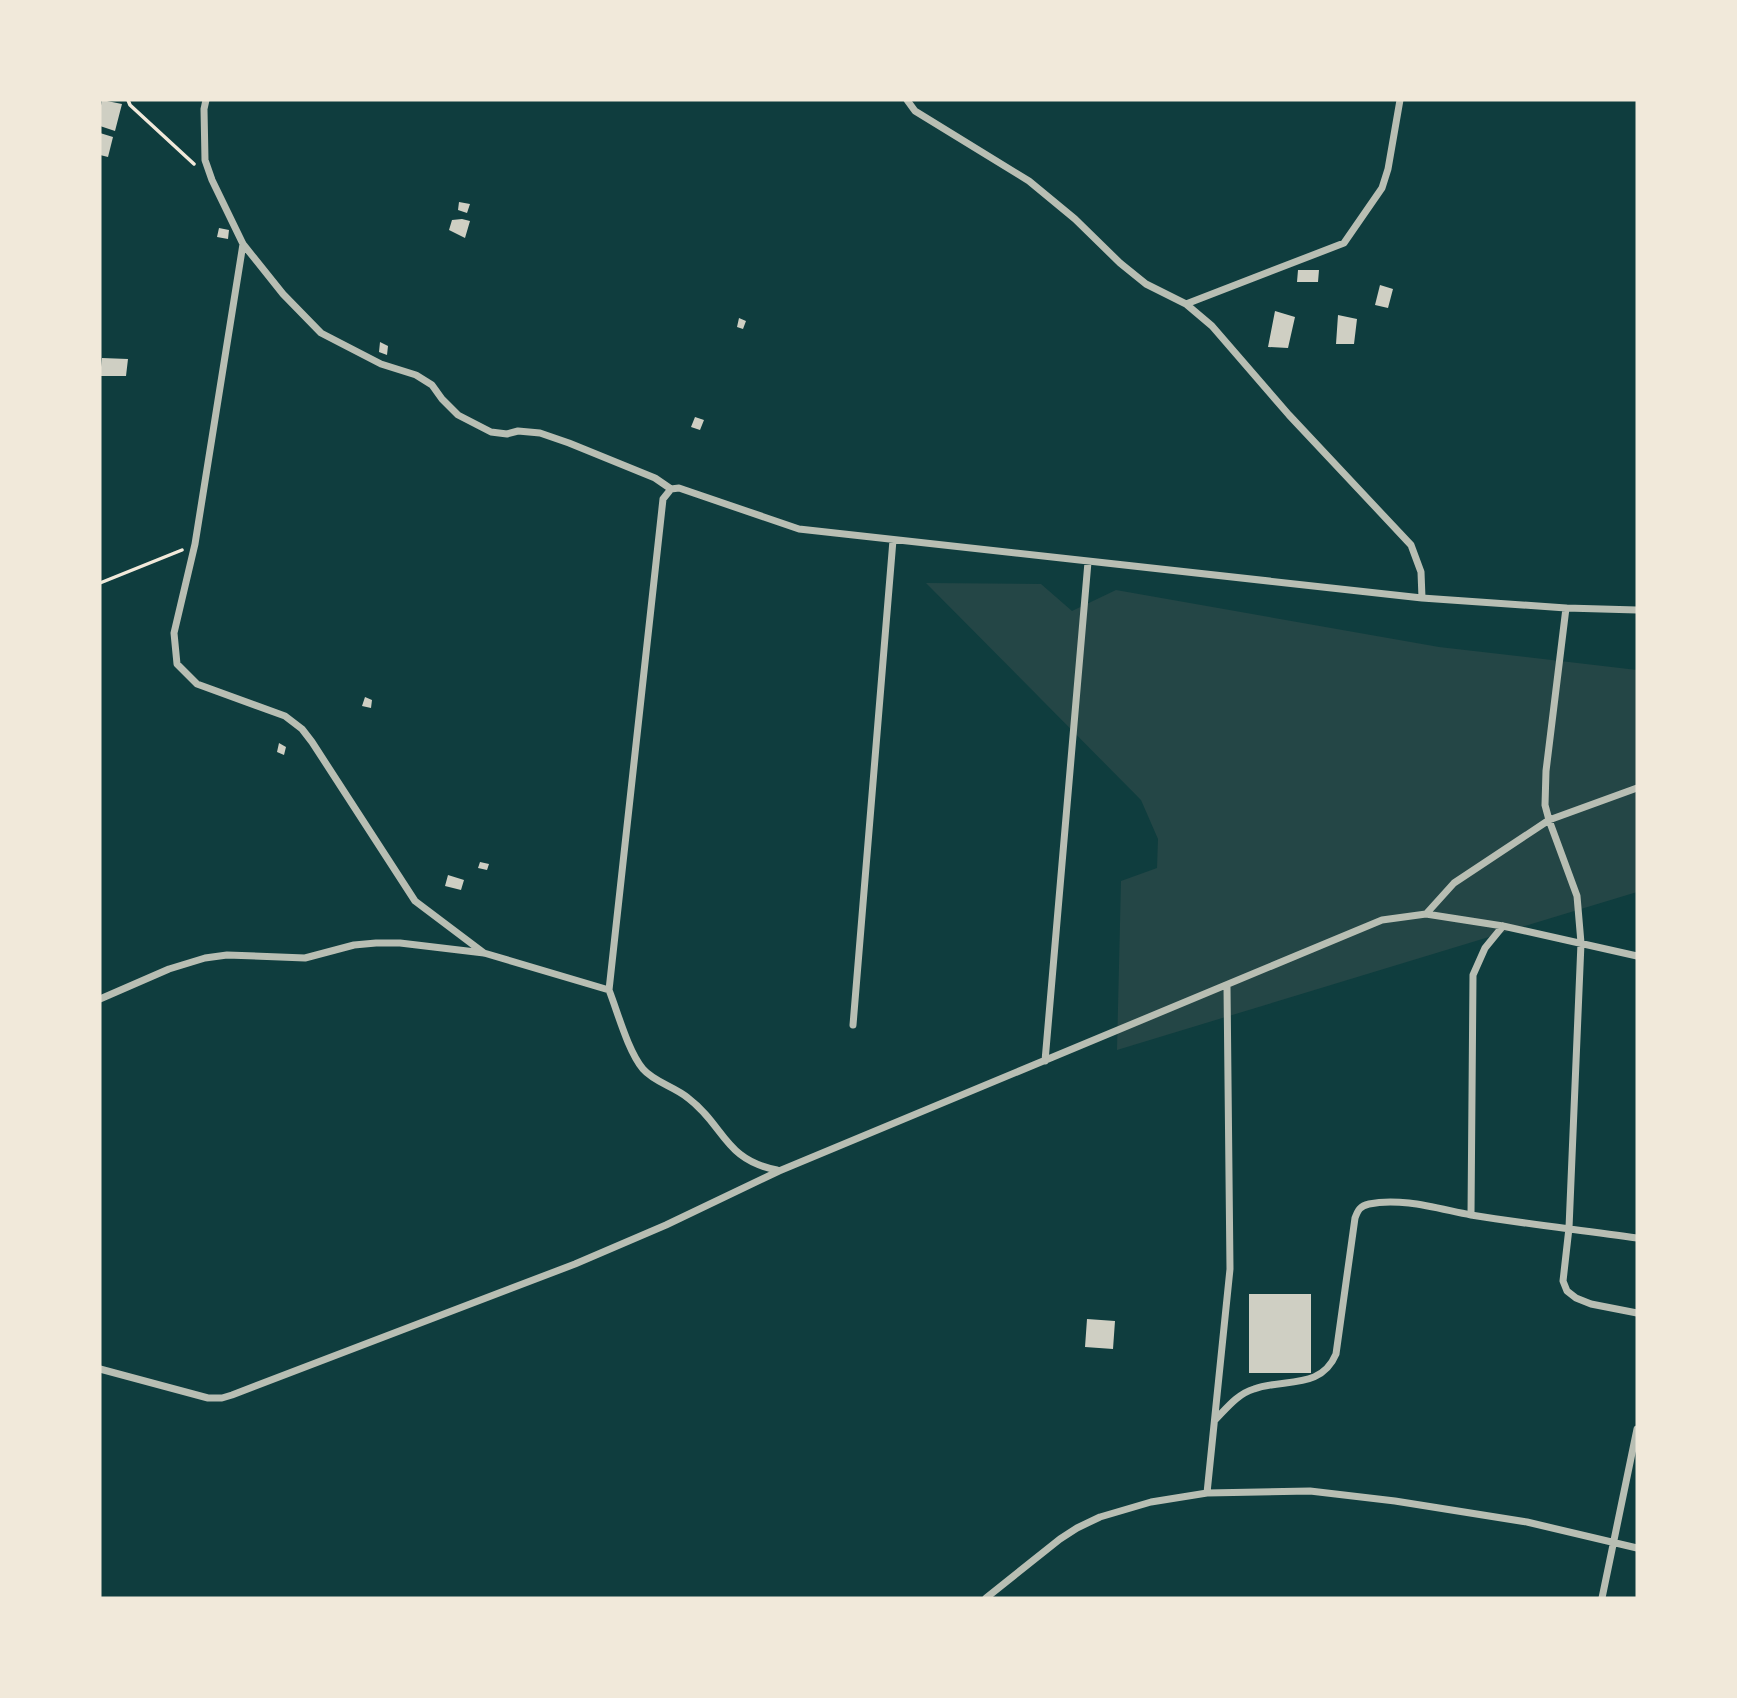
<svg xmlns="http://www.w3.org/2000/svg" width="1737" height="1698" font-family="'Alegreya Sans',sans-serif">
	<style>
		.green { fill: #244646 }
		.building { fill: #cfcfc3 }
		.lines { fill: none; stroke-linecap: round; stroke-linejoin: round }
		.path { stroke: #f1e9da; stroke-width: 3.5 }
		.minor { stroke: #b8beb3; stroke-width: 7 }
	</style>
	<rect width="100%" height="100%" fill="#0f3d3e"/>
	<!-- green -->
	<path class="green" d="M926,583L1041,584L1072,611L1116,590L1439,647L1637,670V892L1117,1050L1121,881L1157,868L1158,839L1141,800Z"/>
	<!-- building -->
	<path class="building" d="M102,100L122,104L115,131L100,126V111Z
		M100,133L113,137L108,157L100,155Z
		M459,202L470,204L467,213L458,210Z
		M462,219L470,221L465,238L449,230L452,220Z
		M219,228L229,230L228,239L217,237Z
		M1298,270H1319L1318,282H1297Z
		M1380,285L1393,289L1388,308L1375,305Z
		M1275,311L1295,317L1288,348L1268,347Z
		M1338,315L1357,319L1354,344H1336Z
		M739,318L746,321L743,329L737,327Z
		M380,342L388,346L387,355L379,352Z
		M102,358L128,359L126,376H100Z
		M695,417L704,420L700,430L691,427Z
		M365,697L372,700L371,708L362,706Z
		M279,743L286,747L284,755L277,752Z
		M480,862L489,864L487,870L478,868Z
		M448,875L464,880L461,890L445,886Z
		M1249,1294H1311V1373H1249Z
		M1087,1319L1115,1321L1113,1349L1085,1347Z"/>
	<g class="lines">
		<!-- path -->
		<path class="path" d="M128,100L130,105L194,164
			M100,583L182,550"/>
		<!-- minor -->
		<path class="minor" d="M206,100L204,109L205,160L212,180L243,244L283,294L321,333L381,364L416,375L432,385L442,399L458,415L491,432L507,434L518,431L540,433L569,443L655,478L671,489L679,488L799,529L1422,598L1566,608L1637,610
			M907,100L915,111L1029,181L1075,219L1120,263L1146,284L1186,304L1212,326L1289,415L1411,545L1421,572L1422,598
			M243,244L195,544L174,633L177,664L197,684L285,716L302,729L312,742L415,901L484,953
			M1186,304L1344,243L1382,188L1388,169L1400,100
			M671,489L663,499L609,990C618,1013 628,1051 643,1069C654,1082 675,1087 688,1098C725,1126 724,1160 777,1170
			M1566,608L1546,771L1545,805L1549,820L1577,896L1581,943L1569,1228L1563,1281L1567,1291L1576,1298L1591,1304L1637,1313
			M1426,914L1454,883L1549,820L1637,788
			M100,999L169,969L205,958L227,955L305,958L354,945L376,943H400L484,953L609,990
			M853,1025L893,540
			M1045,1061L1088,562
			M1471,1215L1473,975L1485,948L1503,926
			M100,1369L208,1398H222L232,1395L575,1264L666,1225L779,1171L1382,920L1426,914L1503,926L1637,956
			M1215,1420C1226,1409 1237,1394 1254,1389C1284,1378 1321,1390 1336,1354L1355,1218C1358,1210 1360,1206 1369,1204C1401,1197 1439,1209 1471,1215C1526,1224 1582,1230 1637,1238
			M1207,1493L1230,1269L1227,986
			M986,1598L1060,1539L1077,1528L1100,1517L1151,1502L1207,1493L1310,1491L1395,1501L1527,1522L1637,1548
			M1602,1598L1637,1429"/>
	</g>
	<!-- border -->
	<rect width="1737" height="1698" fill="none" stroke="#f1e9da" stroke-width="203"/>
</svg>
